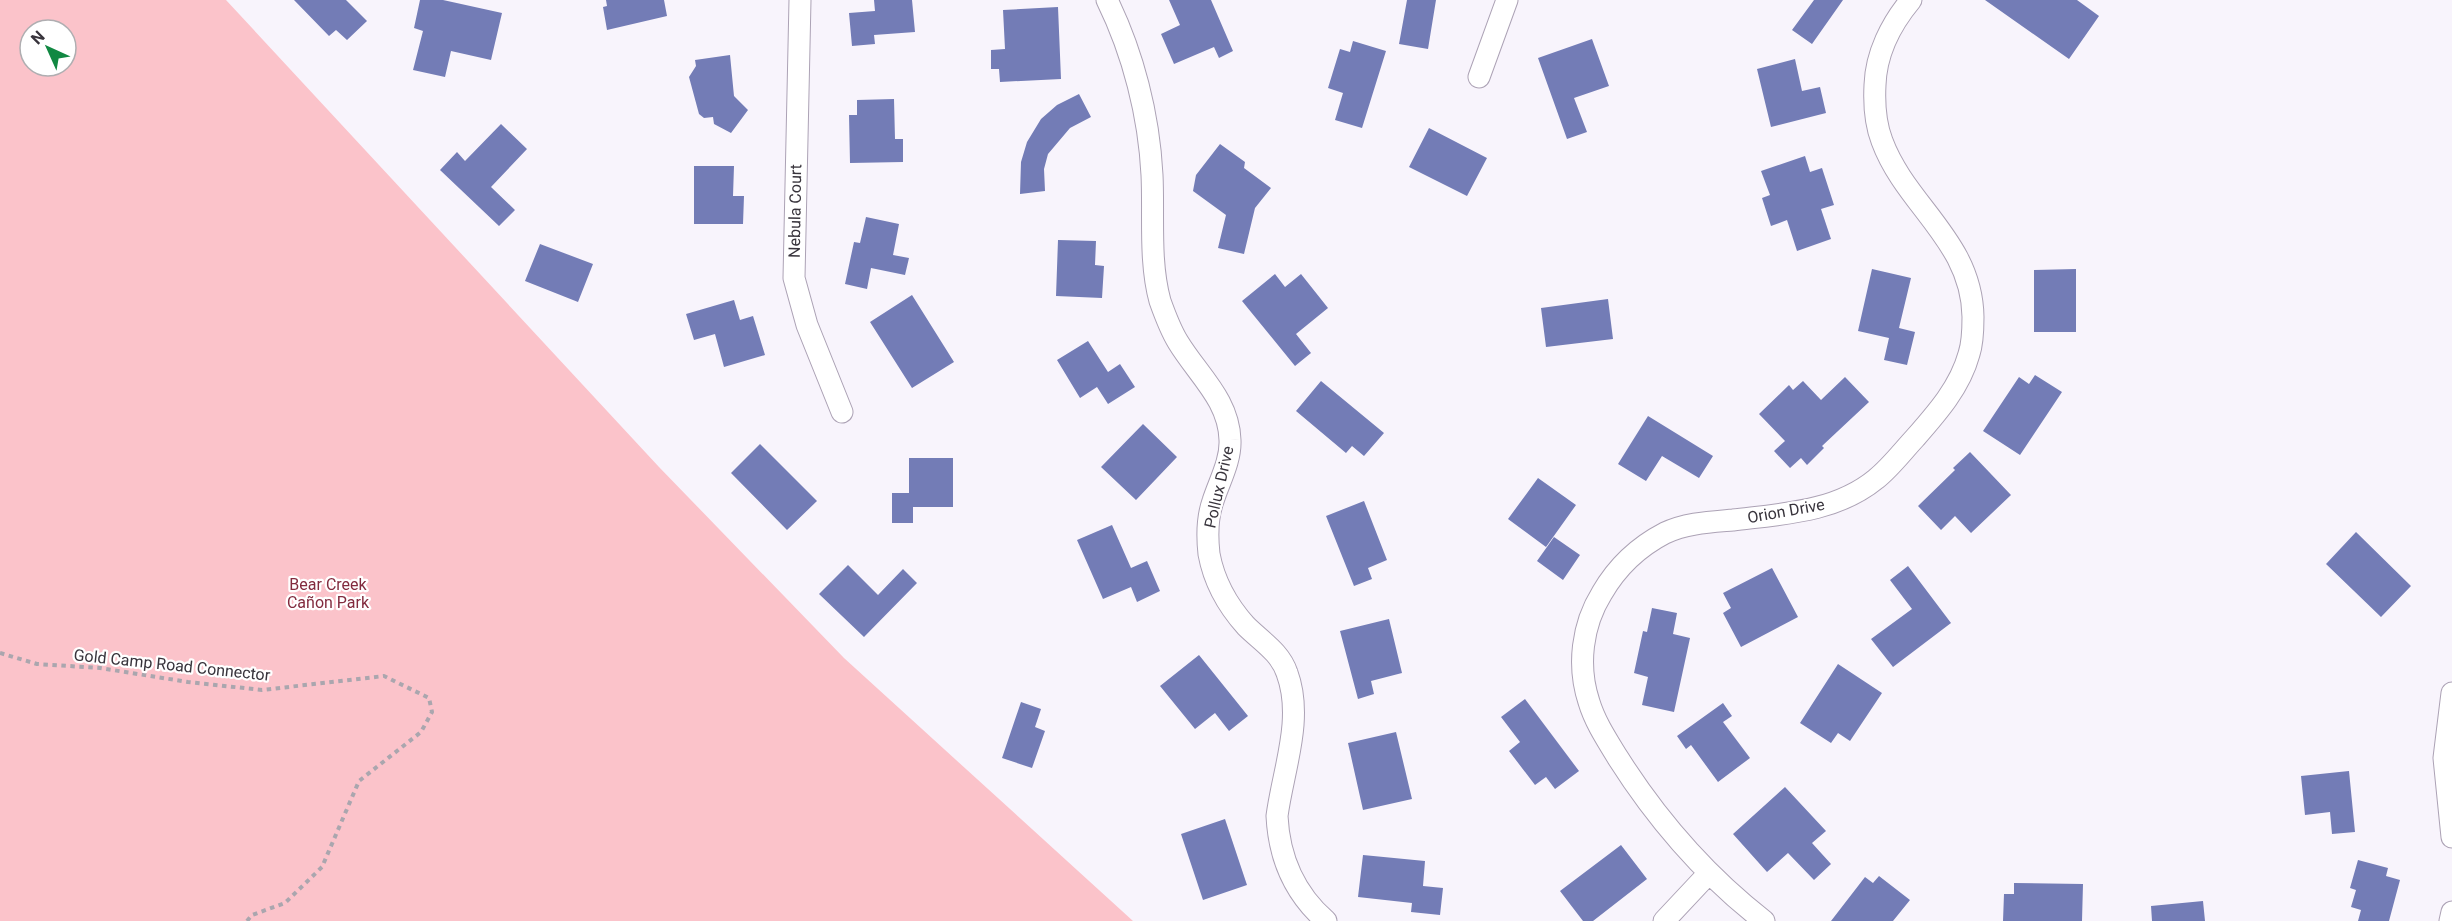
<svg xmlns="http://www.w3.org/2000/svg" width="2452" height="921" font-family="Roboto,sans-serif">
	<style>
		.green { fill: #fbc3ca; fill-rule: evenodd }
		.building { fill: #737cb6 }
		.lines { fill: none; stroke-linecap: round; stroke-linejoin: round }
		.street-casing { stroke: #aca2b5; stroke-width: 23 }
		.path { stroke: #aaa6ae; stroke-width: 4; stroke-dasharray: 4.5 4.5; stroke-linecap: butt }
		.street { stroke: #fff; stroke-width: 21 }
		.labels { text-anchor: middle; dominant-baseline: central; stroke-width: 4.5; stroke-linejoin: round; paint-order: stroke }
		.street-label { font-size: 16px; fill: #38343c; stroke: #fff }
		.park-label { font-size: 16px; fill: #822b3e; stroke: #fff }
	</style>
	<rect width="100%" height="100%" fill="#f8f4fc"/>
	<!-- green -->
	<path class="green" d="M0,0H226L659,467L844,658L1133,921H0ZM30,30H66V66H30Z"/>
	<!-- building -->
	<path class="building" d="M294,0H346L367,21L347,40L336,30L329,36Z
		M420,0H443L502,13L491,60L451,51L445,77L413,70L423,31L414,28Z
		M606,0H664L667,16L607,30L603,7L607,6Z
		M874,0H912L915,32L874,35L875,44L852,46L849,13L875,11Z
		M1169,0H1211L1233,51L1219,58L1214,47L1174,64L1161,34L1180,25Z
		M1407,0H1436L1428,49L1399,44Z
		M1814,0H1843L1812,44L1792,30Z
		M1985,0H2077L2099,16L2069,59Z
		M1058,7L1061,79L1000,82L999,69H991V50L1005,49L1003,10Z
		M1592,39L1609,86L1574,98L1587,132L1567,139L1538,58Z
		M1353,41L1386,51L1362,128L1335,120L1343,93L1328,88L1340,49L1350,52Z
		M730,55L734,96L748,110L731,133L714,124L713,117L704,118L699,114L689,77L696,66L695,60Z
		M1795,59L1802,91L1820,87L1826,113L1771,127L1757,69Z
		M1079,94L1091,117L1070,128L1048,154L1044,169L1045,191L1020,194L1021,162L1027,142L1041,119L1057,105Z
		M894,99L895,139H903V162L850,163L849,115H857V100Z
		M501,124L527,149L491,187L515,210L499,226L440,170L457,152L465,161Z
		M1429,128L1487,158L1467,196L1409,167Z
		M1220,144L1245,162L1244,168L1271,188L1255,208L1244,254L1218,248L1226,215L1193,191L1196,175Z
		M1805,156L1810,172L1822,168L1834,205L1821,209L1831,239L1797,251L1787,220L1771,226L1762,198L1770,195L1761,171Z
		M694,166H734L733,196H744L743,224H694Z
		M866,217L899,224L893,255L909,258L905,275L871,268L867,289L845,284L854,242L860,243Z
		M1058,240L1096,241L1095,265L1104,266L1102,298L1056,296Z
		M540,244L593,264L578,302L525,281Z
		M1872,269L1911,278L1899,328L1915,332L1907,365L1884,360L1889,338L1858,331Z
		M2076,269V332H2034V270Z
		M1275,274L1285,287L1301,274L1328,308L1296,334L1311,353L1295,366L1242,301Z
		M912,295L954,362L912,388L870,322Z
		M1608,299L1613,339L1546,347L1541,308Z
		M734,300L740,320L753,316L765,355L724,367L715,334L694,340L686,314Z
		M1088,341L1108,372L1120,364L1135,387L1108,404L1097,387L1080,398L1057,360Z
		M2035,375L2062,392L2020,455L1983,431L2019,377L2029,384Z
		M1845,377L1869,402L1822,446L1824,448L1807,465L1801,458L1790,468L1774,451L1785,441L1759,414L1789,385L1793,390L1803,381L1821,400Z
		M1321,381L1384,433L1364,456L1352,446L1346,453L1296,411Z
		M1648,416L1713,456L1699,478L1662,456L1646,481L1618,464Z
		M1143,424L1177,457L1136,500L1101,467Z
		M760,444L817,501L787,530L731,473Z
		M1970,452L2011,495L1971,533L1955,516L1941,530L1918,506L1955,470L1953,468Z
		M909,458H953V507H913V523H892V493H909Z
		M1538,478L1576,505L1546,547L1508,519Z
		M1364,501L1387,560L1368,568L1372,579L1354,586L1326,516Z
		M1112,525L1131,568L1147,561L1160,591L1137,602L1131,587L1103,599L1077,540Z
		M2356,532L2411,586L2381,617L2326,564Z
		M1554,537L1580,555L1563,580L1537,561Z
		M848,565L878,595L903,569L917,583L864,637L819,594Z
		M1908,566L1951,623L1893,667L1871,639L1912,609L1890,580Z
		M1772,568L1798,617L1741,647L1723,613L1731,608L1723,593Z
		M1652,608L1677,613L1673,634L1690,638L1674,712L1642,705L1648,677L1634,673L1643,631L1647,632Z
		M1389,619L1402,673L1371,681L1374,694L1358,699L1340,631Z
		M1199,655L1248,716L1229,731L1215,713L1195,729L1160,686Z
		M1838,664L1882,693L1850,741L1838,733L1831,743L1800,723Z
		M1525,699L1579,771L1555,789L1546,777L1535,785L1509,751L1520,742L1501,717Z
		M1021,702L1041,709L1035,727L1045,731L1032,768L1002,758Z
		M1723,703L1732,716L1723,722L1750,758L1718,782L1691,745L1686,749L1677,736Z
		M1396,732L1412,799L1363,810L1348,743Z
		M2349,771L2355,832L2332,834L2330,812L2305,815L2301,776Z
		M1785,787L1826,831L1812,843L1831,864L1814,880L1788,853L1767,872L1733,834Z
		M1225,819L1247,885L1203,900L1181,834Z
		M1621,845L1647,879L1593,921H1583L1560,891Z
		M1363,855L1425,861L1423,886L1443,888L1440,915L1411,912L1412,903L1358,897Z
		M2358,860L2388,868L2386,876L2400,880L2389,921H2358L2361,910L2351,907L2356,890L2350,888Z
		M1879,876L1910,900L1893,921H1831L1865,877L1873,883Z
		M2014,883L2083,884L2082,921H2003L2004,894H2014Z
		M2203,901L2205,921H2152L2151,906Z"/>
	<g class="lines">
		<!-- street casing -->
		<g class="street-casing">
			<path id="street" d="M800,0L794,278L807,325L842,412
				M1107,0C1133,53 1149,115 1152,175C1154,215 1149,261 1160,301C1165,315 1170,329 1178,342C1198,375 1229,400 1230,440C1231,461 1219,482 1213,501C1207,518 1207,536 1209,554C1214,581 1228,606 1246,626C1261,641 1280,652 1287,673C1304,719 1283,770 1277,816C1279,857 1294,893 1326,921
				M1479,77L1507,0
				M2452,693L2444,758L2452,837
				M1664,921L1709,873
				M1764,921C1705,875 1658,821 1618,758C1607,740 1595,722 1589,702C1577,666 1582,625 1602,593C1617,567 1638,547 1665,533C1686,523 1710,522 1733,520C1782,514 1836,512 1876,479C1890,468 1902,452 1915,438C1937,413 1960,387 1969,354C1973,342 1973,329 1973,317C1972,241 1906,206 1882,141C1875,123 1874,104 1875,85C1876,54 1891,24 1911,0
				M2450,921L2452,912"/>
		</g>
		<!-- path -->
		<path class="path" d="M0,653L37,664L100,668L188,682L262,690L384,676L429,698L432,712L421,732L359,781L322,867L285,903L252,915L247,921"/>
		<!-- street -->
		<use href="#street" class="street"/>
	</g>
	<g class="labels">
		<!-- street labels -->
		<g class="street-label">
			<text transform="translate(795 211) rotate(-89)">Nebula Court</text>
			<text transform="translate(1219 487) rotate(-77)">Pollux Drive</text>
			<text transform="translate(1786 511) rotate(-10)">Orion Drive</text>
			<text transform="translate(172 665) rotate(6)">Gold Camp Road Connector</text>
		</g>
		<!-- park labels -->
		<g class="park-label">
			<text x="328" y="584">Bear Creek<tspan x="328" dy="18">Cañon Park</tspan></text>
		</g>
	</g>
	<!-- north arrow -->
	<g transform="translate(48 48) rotate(315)"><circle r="28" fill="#ffffff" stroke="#afaeb1" stroke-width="1.5"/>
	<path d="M0-4.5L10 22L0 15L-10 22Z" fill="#118842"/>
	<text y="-9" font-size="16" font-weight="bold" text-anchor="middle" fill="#38343c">N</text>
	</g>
</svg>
